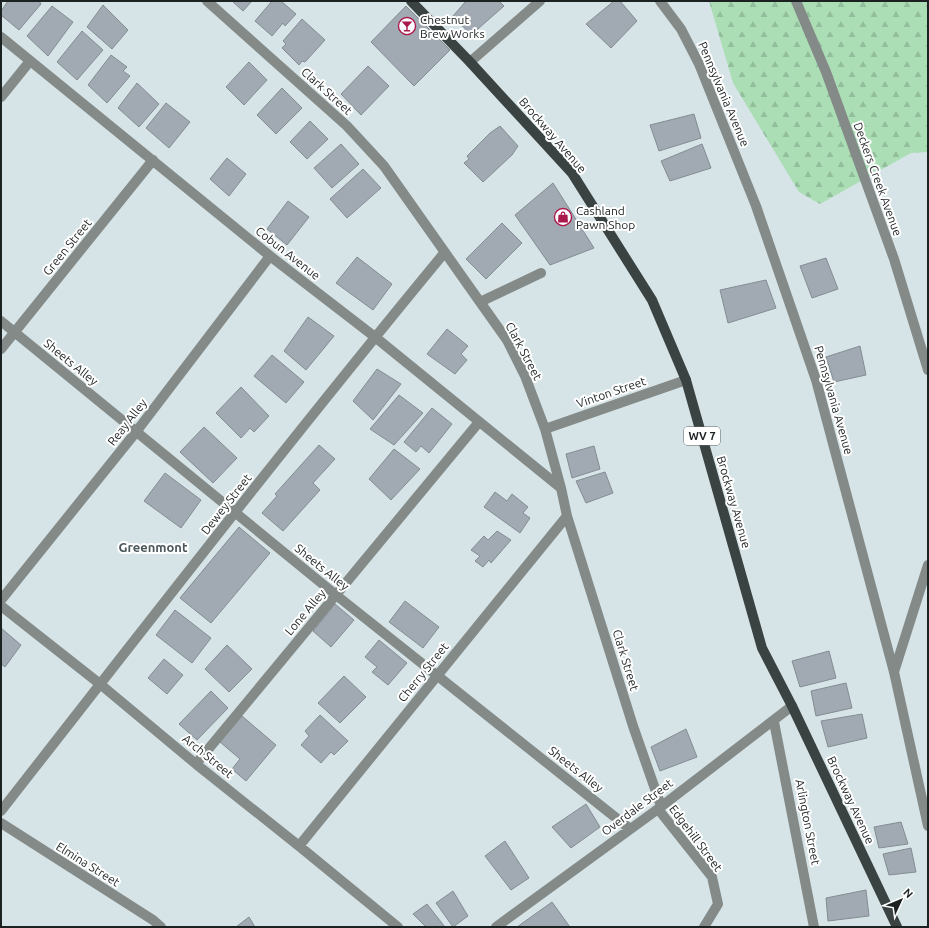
<svg xmlns="http://www.w3.org/2000/svg" width="929" height="928" font-family="Ubuntu,sans-serif">
	<style>
		.forest { fill: url(#forest-firs) }
		.building { fill: #a1aab2; stroke: #838c93 }
		.lines { fill: none; stroke-linecap: round; stroke-linejoin: round }
		.minor { stroke: #848a88; stroke-width: 10 }
		.major { stroke: #3a4341; stroke-width: 10 }
		.labels { text-anchor: middle; dominant-baseline: central; stroke-width: 4; stroke-linejoin: round; paint-order: stroke }
		.shield { fill: #fff; stroke: #606464; stroke-width: 1 }
		.shield-label { font-size: 11px; font-weight: bold; fill: #1c2122 }
		.poi-label { font-size: 12px; fill: #1c2122; stroke: #fff; text-anchor: start }
		.street-label { font-size: 12px; fill: #1c2122; stroke: #fff }
		.neighbourhood-label { font-size: 13px; font-weight: bold; fill: #4a5659; stroke: #fff }
	</style>
	<defs>
		<pattern id="forest-firs" width="22" height="20" patternUnits="userSpaceOnUse"><rect width="22" height="20" fill="#acdeb6"/><path d="M5 1l3.5 6h-7zM16 11l3.5 6h-7z" fill="#93be9c"/></pattern>
	</defs>
	<rect width="100%" height="100%" fill="#d6e4e7"/>
	<!-- forest -->
	<path class="forest" d="M709,1H928V152L911,153L820,204L799,192L733,83Z"/>
	<!-- building -->
	<path class="building" d="M8,1H39L41,4L19,30L1,15V11Z
		M232,1H252L243,11Z
		M272,1H281L296,14L285,26L283,23L272,36L255,21Z
		M466,1H499L504,6L471,35L453,16Z
		M614,1H620L637,21L611,48L586,24Z
		M103,5L128,30L112,49L87,27Z
		M52,6L73,22L48,56L27,36Z
		M406,6L450,50L414,86L371,42Z
		M302,19L325,40L305,62L302,61L299,65L282,48L286,44L283,41Z
		M82,31L103,50L77,80L57,62Z
		M111,55L127,67L123,71L130,76L107,103L88,85Z
		M249,62L267,80L244,105L226,87Z
		M368,66L389,86L361,115L341,94Z
		M137,83L159,104L139,127L118,108Z
		M282,88L302,108L276,134L257,115Z
		M166,103L190,122L169,148L146,128Z
		M694,114L701,138L659,151L650,125Z
		M310,121L328,139L307,159L290,142Z
		M500,126L518,146L512,155L483,182L464,163L469,159L467,156L490,133Z
		M341,144L359,164L332,188L314,168Z
		M702,144L711,168L670,181L661,161Z
		M227,158L246,174L229,196L210,179Z
		M363,169L381,188L347,218L330,199Z
		M553,183L594,248L550,265L515,215Z
		M288,201L309,217L287,245L267,229Z
		M502,223L522,243L486,279L466,259Z
		M357,257L392,284L373,310L336,283Z
		M826,258L838,289L812,298L800,266Z
		M766,280L776,308L728,323L720,290Z
		M308,317L334,336L306,370L284,351Z
		M447,329L468,346L461,354L467,360L455,374L427,354Z
		M860,346L866,375L834,382L826,357Z
		M272,355L304,382L286,403L254,376Z
		M377,369L401,384L373,420L353,401Z
		M241,387L269,416L254,432L250,428L241,438L216,413Z
		M399,395L423,413L394,445L370,429Z
		M432,408L452,424L429,453L421,446L416,452L404,442Z
		M204,427L237,458L213,483L180,452Z
		M319,445L335,459L313,483L320,490L283,531L262,513L277,496L275,494Z
		M594,446L600,469L572,478L566,454Z
		M394,449L420,469L391,500L369,479Z
		M605,472L613,493L586,503L576,481Z
		M165,473L201,500L181,528L144,501Z
		M495,492L507,501L512,494L528,507L523,513L530,518L520,533L484,507Z
		M239,527L270,553L211,623L180,598Z
		M497,531L511,540L491,563L489,560L483,567L475,561L480,556L471,550L484,536L488,540Z
		M405,601L439,627L423,648L389,622Z
		M335,604L354,620L331,647L313,631Z
		M175,610L211,638L192,663L156,635Z
		M1,628L21,645L5,667L1,664Z
		M379,640L407,663L388,685L372,672L377,667L365,657Z
		M227,645L252,669L229,692L205,669Z
		M829,651L836,678L800,687L792,661Z
		M164,659L183,675L167,694L148,678Z
		M344,676L366,697L340,723L318,703Z
		M846,683L852,708L816,716L811,691Z
		M211,691L228,708L197,740L179,724Z
		M862,714L867,738L828,747L821,721Z
		M320,715L348,741L334,755L331,752L321,763L301,745L309,736L305,731Z
		M242,716L276,745L246,781L232,769L240,759L220,742Z
		M686,729L697,757L660,771L651,747Z
		M586,804L600,827L571,848L552,827Z
		M901,822L908,844L879,848L874,827Z
		M505,841L529,878L511,890L485,856Z
		M911,848L916,872L889,875L883,854Z
		M866,890L869,916L828,921L826,898Z
		M453,891L468,916L453,927L436,903Z
		M552,902L570,927H517Z
		M427,904L445,927H426L413,914Z
		M249,917L255,927H236Z"/>
	<g class="lines">
		<!-- minor -->
		<path class="minor" d="M207,1L347,126L384,166L480,302L507,340L525,376L545,429L561,488L567,516L633,726L661,806
			M660,1L681,29L699,64L756,206L816,380L894,672L928,826
			M796,1L826,72L894,259L928,370
			M1,37L270,256L375,337L561,488
			M470,62L540,1
			M1,97L30,61
			M480,302L541,273
			M1,321L336,595L630,829
			M1,349L153,160
			M545,429L686,380
			M1,600L136,432L270,256
			M1,606L100,684L196,764L299,846L398,927
			M894,672L928,565
			M774,722L814,927
			M196,764L479,422
			M658,809L712,877L718,904L704,927
			M1,811C147,624 293,436 445,252
			M1,823L153,920L161,927
			M299,846L567,516
			M496,927L658,809L792,706"/>
		<!-- major -->
		<path class="major" d="M411,1L470,62L572,173L652,300L686,380L762,648L792,706L897,927"/>
	</g>
	<!-- icons -->
	<defs>
		<g id="bar-ring" transform="scale(0.9)"><circle r="9.5" fill="#fff" stroke="#ab184c" stroke-width="1.5"/><path d="M-6-5H6L.8 .8V4.5H3.5V6h-7V4.5H-.8V.8Z" fill="#ab184c"/></g>
		<g id="shop-ring" transform="scale(0.9)"><circle r="9.5" fill="#fff" stroke="#ab184c" stroke-width="1.5"/><path d="M-5-2.5h2.3a2.7 3.5 0 0 1 5.4 0H5L5.5 6h-11ZM-1.5-2.5h3a1.5 2.3 0 0 0-3 0Z" fill="#ab184c"/></g>
	</defs>
	<g fill-rule="evenodd">
		<use href="#bar-ring" x="407" y="26"/>
		<use href="#shop-ring" x="563" y="217"/>
	</g>
	<g class="labels">
		<!-- shield labels -->
		<rect class="shield" x="684" y="427" width="36" height="18" rx="3"/>
		<g class="shield-label">
			<text x="702" y="436">WV 7</text>
		</g>
		<!-- poi labels -->
		<g class="poi-label">
			<text x="420" y="19">Chestnut<tspan x="420" dy="14">Brew Works</tspan></text>
			<text x="576" y="210">Cashland<tspan x="576" dy="14">Pawn Shop</tspan></text>
		</g>
		<!-- street labels -->
		<g class="street-label">
			<text transform="translate(327 91) rotate(42)">Clark Street</text>
			<text transform="translate(724 94) rotate(67)">Pennsylvania Avenue</text>
			<text transform="translate(553 135) rotate(49)">Brockway Avenue</text>
			<text transform="translate(878 179) rotate(70)">Deckers Creek Avenue</text>
			<text transform="translate(67 247) rotate(-51)">Green Street</text>
			<text transform="translate(288 253) rotate(38)">Cobun Avenue</text>
			<text transform="translate(524 351) rotate(62)">Clark Street</text>
			<text transform="translate(71 362) rotate(39)">Sheets Alley</text>
			<text transform="translate(611 392) rotate(-19)">Vinton Street</text>
			<text transform="translate(834 400) rotate(74)">Pennsylvania Avenue</text>
			<text transform="translate(127 422) rotate(-52)">Reay Alley</text>
			<text transform="translate(734 502) rotate(74)">Brockway Avenue</text>
			<text transform="translate(226 504) rotate(-52)">Dewey Street</text>
			<text transform="translate(322 567) rotate(39)">Sheets Alley</text>
			<text transform="translate(305 612) rotate(-50)">Lone Alley</text>
			<text transform="translate(626 660) rotate(73)">Clark Street</text>
			<text transform="translate(423 672) rotate(-51)">Cherry Street</text>
			<text transform="translate(208 756) rotate(39)">Arch Street</text>
			<text transform="translate(576 769) rotate(38)">Sheets Alley</text>
			<text transform="translate(851 800) rotate(65)">Brockway Avenue</text>
			<text transform="translate(637 807) rotate(-37)">Overdale Street</text>
			<text transform="translate(808 822) rotate(79)">Arlington Street</text>
			<text transform="translate(696 838) rotate(53)">Edgehill Street</text>
			<text transform="translate(88 864) rotate(32)">Elmina Street</text>
		</g>
		<!-- neighbourhood labels -->
		<g class="neighbourhood-label">
			<text x="153" y="547">Greenmont</text>
		</g>
	</g>
	<!-- border -->
	<rect width="929" height="928" fill="none" stroke="#1c2122" stroke-width="4"/>
	<!-- north arrow -->
	<g transform="translate(901 900) rotate(46)" stroke="#ffffff" stroke-width="3" paint-order="stroke">
	<path d="M0-3L7 15L0 10L-7 15Z" fill="#1c2122"/>
	<text y="-6" font-size="11" font-weight="bold" text-anchor="middle" fill="#1c2122">N</text>
	</g>
</svg>
